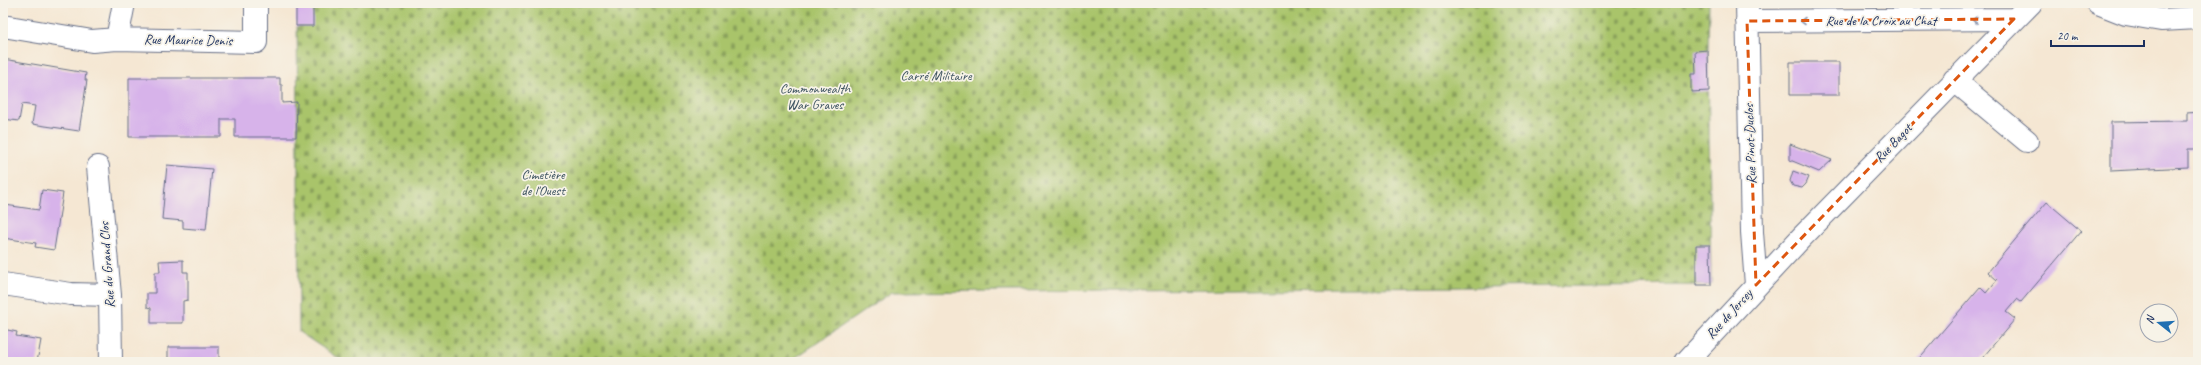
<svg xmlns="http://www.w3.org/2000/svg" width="2201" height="365" font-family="Caveat,sans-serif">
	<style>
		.cemetery { fill: url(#cemetery-stones); stroke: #627a64 }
		.building { fill: #d7b3ea }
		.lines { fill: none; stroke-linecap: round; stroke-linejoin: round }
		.minor-casing { stroke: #676f87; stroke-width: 24 }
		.minor { stroke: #fff; stroke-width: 22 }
		.oneway { stroke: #8d97ae }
		.marked { fill: none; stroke: #de5710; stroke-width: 3; stroke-dasharray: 8 5; stroke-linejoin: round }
		.labels { text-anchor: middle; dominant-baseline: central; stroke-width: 3.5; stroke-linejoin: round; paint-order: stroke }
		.street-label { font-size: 14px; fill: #1b2f5e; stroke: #f7f3e8 }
		.park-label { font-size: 14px; fill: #3e5461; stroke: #f7f3e8 }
	</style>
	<defs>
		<pattern id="cemetery-stones" width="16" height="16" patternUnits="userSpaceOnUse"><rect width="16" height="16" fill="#a9c46a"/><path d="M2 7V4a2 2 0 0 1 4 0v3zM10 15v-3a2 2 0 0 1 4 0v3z" fill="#89a05a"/></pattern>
	</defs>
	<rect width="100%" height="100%" fill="#f7f3e8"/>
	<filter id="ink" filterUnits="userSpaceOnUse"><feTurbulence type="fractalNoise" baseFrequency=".025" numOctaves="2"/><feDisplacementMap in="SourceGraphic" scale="8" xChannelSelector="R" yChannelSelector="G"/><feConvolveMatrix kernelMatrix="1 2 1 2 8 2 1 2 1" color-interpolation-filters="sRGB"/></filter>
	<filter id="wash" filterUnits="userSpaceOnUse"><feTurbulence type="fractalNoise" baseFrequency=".012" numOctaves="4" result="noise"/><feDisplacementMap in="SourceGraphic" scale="16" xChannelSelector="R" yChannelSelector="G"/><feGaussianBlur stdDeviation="0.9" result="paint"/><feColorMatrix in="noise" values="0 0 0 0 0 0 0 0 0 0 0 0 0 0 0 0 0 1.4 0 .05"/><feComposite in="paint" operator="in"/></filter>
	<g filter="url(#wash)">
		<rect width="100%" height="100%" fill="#f5e7d3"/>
		<!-- cemetery -->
		<path class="cemetery" d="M297,3H1709L1708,50L1711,285L892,292L789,362H344L299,332Z"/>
		<g id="blocks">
			<!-- building -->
			<path class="building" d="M296,3H313V26H296Z
				M1708,50L1709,91L1691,92V74H1696L1695,51Z
				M3,59L86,73L85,80H87L79,131L32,124L35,106L22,104L19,121L3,119Z
				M1790,62H1839V95H1790Z
				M129,78H280V85H282V103L297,102L296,137H235V119H221V137H129Z
				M2198,112V149H2188V167L2111,171V122L2187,121V113Z
				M1790,144L1832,160L1819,172L1790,160Z
				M167,165L212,169L206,230L183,228V221L162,219Z
				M1793,171L1809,177L1806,184L1802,188L1793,186L1790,181Z
				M42,190L63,193L54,250L35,247L36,243L3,238L5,205L39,210Z
				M2047,202L2081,231L2021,302L2017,299L2006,312L2015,319L1979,362H1916L1980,287L1986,293L1997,280L1988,272Z
				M1696,245H1710L1711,285H1696Z
				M183,260V272H188V300L183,301V323H151V308L147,307V293H155V272H160L159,261Z
				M3,329L17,332L16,336L41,340L37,362H3Z
				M168,347H219V362H168Z"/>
		</g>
	</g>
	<g filter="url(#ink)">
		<use href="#blocks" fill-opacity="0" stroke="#676f87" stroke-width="1"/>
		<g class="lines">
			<!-- minor casing -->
			<g class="minor-casing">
				<path id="minor" d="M124,3L117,39L256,42V3
					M1747,3L1752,232L1756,285
					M2098,3L2126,14L2161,20L2198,18
					M1747,21L2014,19
					M3,26L92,41L117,39
					M1954,80L2027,141
					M98,167L110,295L111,362
					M3,284L71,294L110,295
					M1686,362L1801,238L2031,3"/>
			</g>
			<!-- minor -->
			<use href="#minor" class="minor"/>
		</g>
		<!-- one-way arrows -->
		<defs><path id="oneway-chevron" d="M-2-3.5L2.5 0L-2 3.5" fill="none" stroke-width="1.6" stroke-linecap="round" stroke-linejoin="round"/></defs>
		<g class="oneway">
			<use href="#oneway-chevron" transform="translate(1975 20) rotate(180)"/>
			<use href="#oneway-chevron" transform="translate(1803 21) rotate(180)"/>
		</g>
	</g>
	<!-- marked area -->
	<path class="marked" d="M2014,19L1756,285L1747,21Z"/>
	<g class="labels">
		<!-- street labels -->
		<g class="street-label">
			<text x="1881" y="20">Rue de la Croix au Chat</text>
			<text transform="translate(188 40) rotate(1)">Rue Maurice Denis</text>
			<text transform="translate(1893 143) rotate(-46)">Rue Bagot</text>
			<text transform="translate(1750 144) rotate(-92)">Rue Pinot-Duclos</text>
			<text transform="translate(107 265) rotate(-94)">Rue du Grand Clos</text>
			<text transform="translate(1729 314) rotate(-48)">Rue de Jersey</text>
		</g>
		<!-- park labels -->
		<g class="park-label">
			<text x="936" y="75">Carré Militaire</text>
			<text x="815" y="88">Commonwealth<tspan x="815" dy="16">War Graves</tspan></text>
			<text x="543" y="174">Cimetière<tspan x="543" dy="16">de l'Ouest</tspan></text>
		</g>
	</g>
	<!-- margin -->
	<rect width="2201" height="365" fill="none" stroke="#f7f3e8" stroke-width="16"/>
	<!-- north arrow -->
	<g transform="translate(2159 323) rotate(287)"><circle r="19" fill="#f7f3e8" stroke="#9fa5b1"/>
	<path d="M0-3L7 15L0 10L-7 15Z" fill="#1f6fb2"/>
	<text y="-6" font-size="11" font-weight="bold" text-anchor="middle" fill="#1b2f5e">N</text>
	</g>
	<!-- scale -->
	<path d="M2051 40v6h93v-6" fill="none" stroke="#1b2f5e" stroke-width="2"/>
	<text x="2057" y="40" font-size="12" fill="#1b2f5e" stroke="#f7f3e8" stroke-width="3" paint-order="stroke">20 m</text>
</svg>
